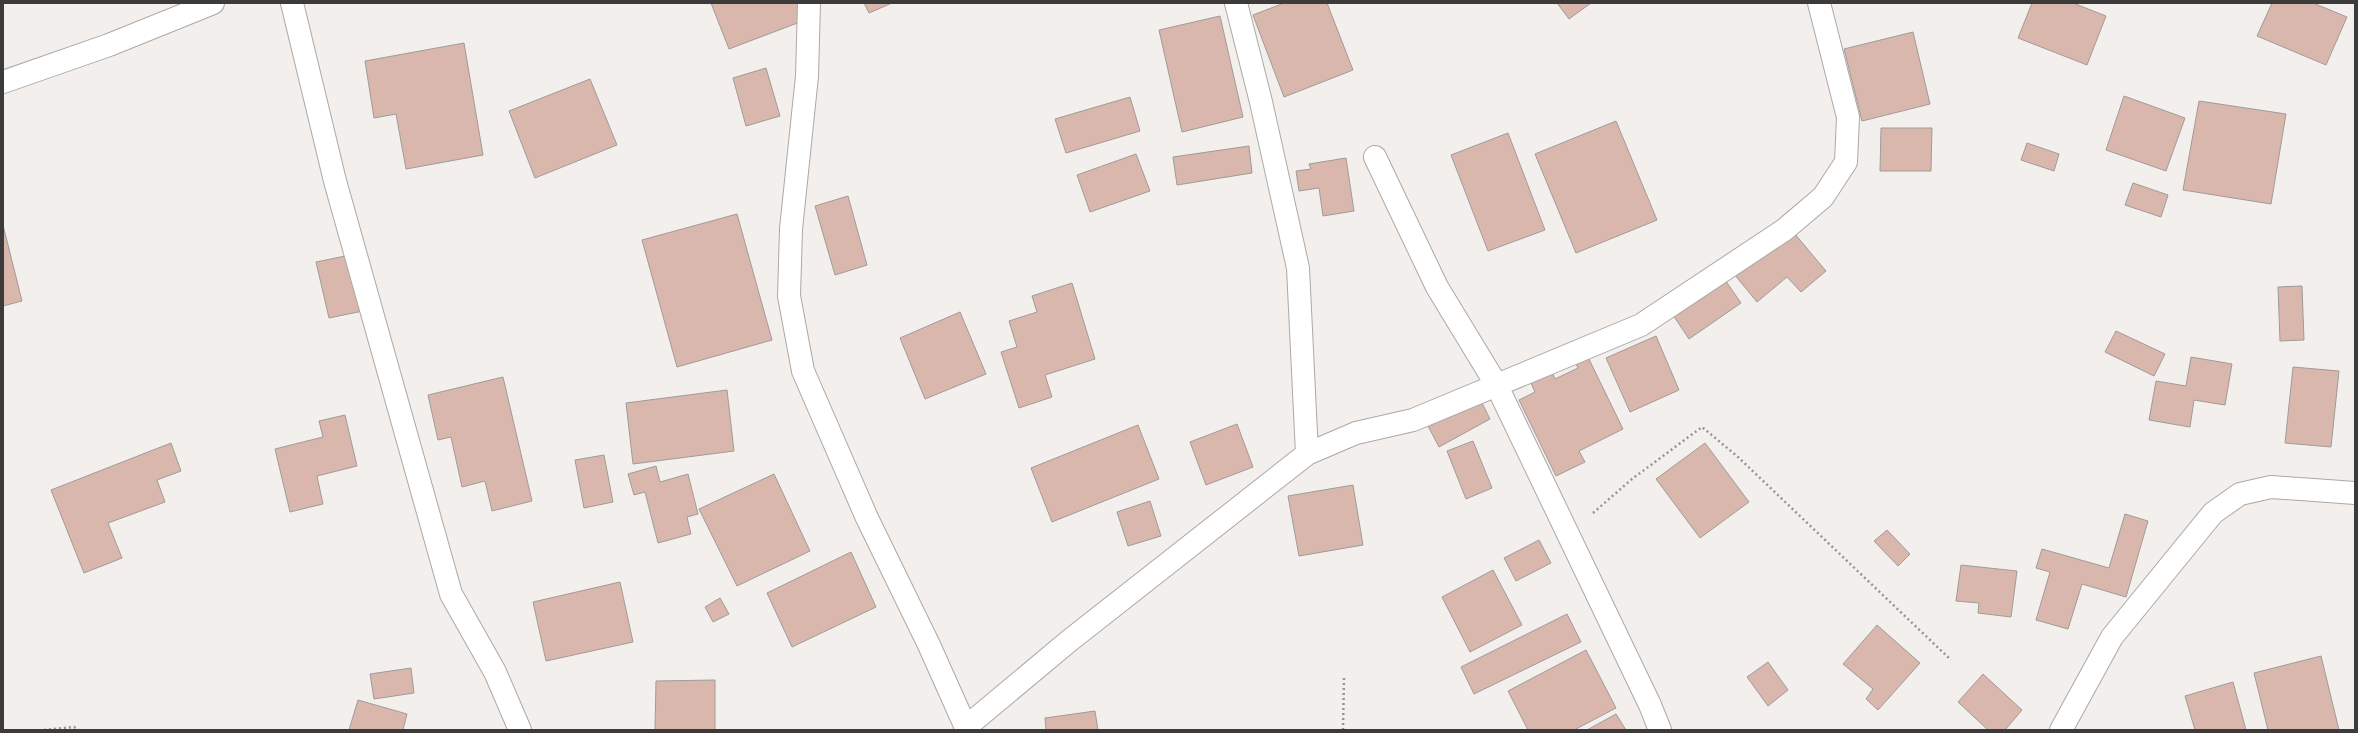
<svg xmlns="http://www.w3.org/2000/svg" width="2358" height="733" font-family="'DejaVu Sans',sans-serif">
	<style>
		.building { fill: #d9b7ac; stroke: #a09b99 }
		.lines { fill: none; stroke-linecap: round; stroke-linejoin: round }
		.minor-casing { stroke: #aca8a5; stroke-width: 24 }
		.path { stroke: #969391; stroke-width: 2.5; stroke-dasharray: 2 3; stroke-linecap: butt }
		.minor { stroke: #fff; stroke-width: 22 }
	</style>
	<rect width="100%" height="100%" fill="#f3efec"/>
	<!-- building -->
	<path class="building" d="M711,3H802L808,19L729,49Z
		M864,3H892L869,13Z
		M1284,3H1327L1353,70L1284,97L1253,15Z
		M1557,3H1591L1569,19Z
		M2032,3H2073L2106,16L2087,65L2018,38Z
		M2272,3H2313L2347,17L2326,65L2257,36Z
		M1220,16L1243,117L1182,132L1159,30Z
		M1913,32L1930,104L1862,121L1844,49Z
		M464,43L483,155L406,169L396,114L374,118L365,61Z
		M766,68L780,116L746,126L733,78Z
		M590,79L617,145L535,178L509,111Z
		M2124,96L2185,118L2166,171L2106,150Z
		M1130,97L1140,131L1066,153L1055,119Z
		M2199,101L2286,114L2271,204L2183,190Z
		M1616,121L1657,220L1576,253L1535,154Z
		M1881,128H1932L1931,171H1880Z
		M1508,133L1545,230L1488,251L1451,155Z
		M2027,143L2059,154L2054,171L2021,160Z
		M1249,146L1252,173L1177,185L1173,157Z
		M1136,154L1150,191L1090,212L1077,175Z
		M1346,158L1354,211L1323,216L1319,188L1299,191L1296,171L1311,169L1309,164Z
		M2133,183L2168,195L2161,217L2125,205Z
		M848,196L867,265L835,275L815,206Z
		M737,214L772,340L677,367L642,240Z
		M3,225L22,301L3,306Z
		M1789,227L1826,271L1801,292L1787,277L1757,302L1734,274Z
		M350,255L363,311L329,318L316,262Z
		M1723,277L1741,303L1689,339L1671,312Z
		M1072,283L1095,359L1045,375L1052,397L1019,408L1001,352L1017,347L1009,321L1037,312L1032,296Z
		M2302,286L2304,340L2280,341L2278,287Z
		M960,312L986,374L925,399L900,338Z
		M2116,331L2165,354L2154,376L2105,352Z
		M1656,336L1679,390L1630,412L1606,358Z
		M1586,353L1623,429L1579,451L1585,462L1556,476L1519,400L1535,392L1531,383L1552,372L1555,379L1578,368L1574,360Z
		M2191,357L2232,364L2225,405L2194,400L2190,427L2149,420L2156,381L2186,386Z
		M2293,367L2339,371L2331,447L2285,443Z
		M503,377L532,501L492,511L485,481L462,487L451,437L438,440L428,395Z
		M727,390L734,451L633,464L626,403Z
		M1480,399L1490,419L1439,447L1428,426Z
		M345,415L357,466L317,476L323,504L290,512L275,449L323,437L319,421Z
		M1237,424L1253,467L1206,485L1190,442Z
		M1138,425L1159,479L1052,522L1031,468Z
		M1473,441L1492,488L1466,499L1447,451Z
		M171,443L181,471L157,480L165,502L108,523L122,558L84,573L51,490Z
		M1705,443L1749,502L1700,538L1656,479Z
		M604,455L613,502L584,508L575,460Z
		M656,466L660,482L688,474L698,514L687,517L691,534L658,543L645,492L634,495L628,474Z
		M774,474L810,551L737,586L699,509Z
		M1353,485L1363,545L1299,556L1288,496Z
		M1150,501L1161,536L1128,546L1117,512Z
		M2125,514L2148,521L2126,597L2082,584L2068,629L2036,620L2050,572L2036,568L2042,549L2109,568Z
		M1887,530L1910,554L1898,566L1874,541Z
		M1539,540L1551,563L1516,581L1504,558Z
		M851,552L876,607L792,647L767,593Z
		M1961,565L2017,571L2011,617L1978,613L1979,603L1956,601Z
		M1493,570L1522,625L1470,652L1442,597Z
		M620,582L633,642L546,661L533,602Z
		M720,598L729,614L713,622L705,607Z
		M1567,614L1581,642L1474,694L1461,667Z
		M1877,625L1920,663L1878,710L1866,699L1873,689L1843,664Z
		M1586,650L1616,708L1574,730H1528L1508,691Z
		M2321,656L2339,730H2268L2254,673Z
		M1768,662L1788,690L1768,706L1747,677Z
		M411,668L414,693L374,699L370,674Z
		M1983,674L2022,710L2005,730H1988L1958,702Z
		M715,680V730H655L656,681Z
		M2233,682L2246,730H2195L2185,696Z
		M358,700L407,714L403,730H349Z
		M1095,711L1098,730H1046L1045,718Z
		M1616,714L1626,730H1587Z"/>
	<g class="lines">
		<!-- minor casing -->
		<g class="minor-casing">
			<path id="minor" d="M292,3L335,181L451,594L495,672L520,730
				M809,3L807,76L791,229L789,296L803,371L867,518L929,645L967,730
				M1236,3L1261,102L1298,268L1307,454
				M3,82L109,45L213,3
				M1375,157L1437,287L1496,384L1650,705L1660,730
				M966,727L1069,641L1307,454L1356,433L1413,420L1641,325L1784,230L1823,197L1846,162L1848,117L1819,3
				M2061,730L2112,637L2213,513L2240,494L2271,487L2355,493"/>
		</g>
		<!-- path -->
		<path class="path" d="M1593,513L1632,479L1702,427L1738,457L1951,660
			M44,730L74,727L79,730
			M1343,730L1344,677"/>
		<!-- minor -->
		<use href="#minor" class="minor"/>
	</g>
	<!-- border -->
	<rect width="2358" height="733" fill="none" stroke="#3d3b3a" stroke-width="8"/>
</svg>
